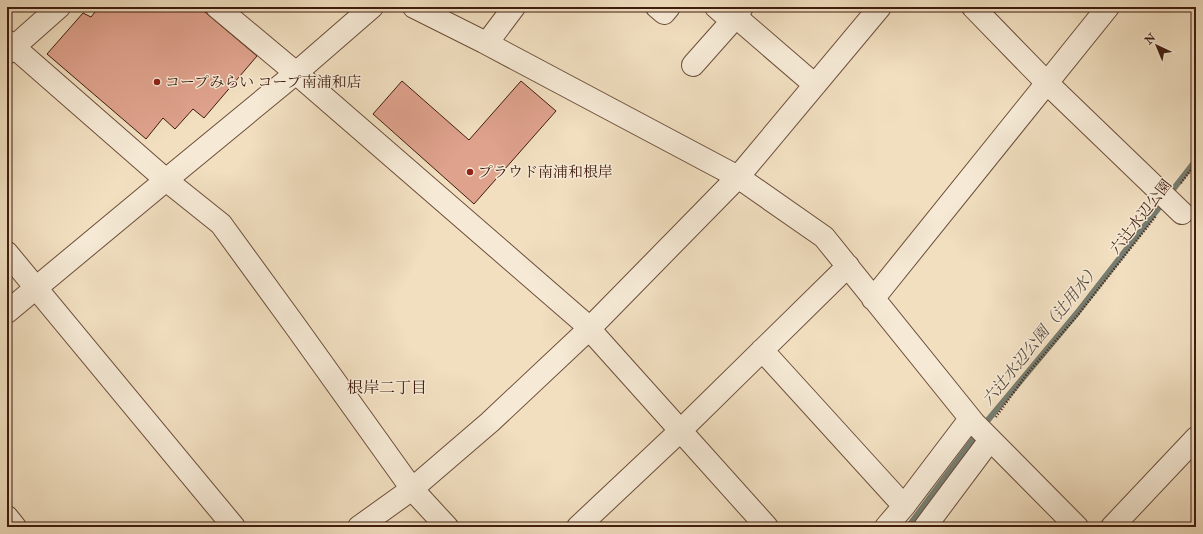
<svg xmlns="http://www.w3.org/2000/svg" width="1203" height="534" font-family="'IM FELL Double Pica','Noto Serif JP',serif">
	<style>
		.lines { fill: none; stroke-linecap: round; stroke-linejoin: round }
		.stream { stroke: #767d70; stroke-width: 6 }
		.building { fill: #dfa28d; stroke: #3f1c0e }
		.minor-casing { stroke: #6c4d3a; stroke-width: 24 }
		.path { stroke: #3f1c0e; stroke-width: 2.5; stroke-dasharray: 1 2; stroke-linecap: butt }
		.minor { stroke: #f6ead6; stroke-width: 22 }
		.poi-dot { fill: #8f2418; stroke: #f6ead6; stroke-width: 1.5 }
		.labels { text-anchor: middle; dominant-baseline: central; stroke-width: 3; stroke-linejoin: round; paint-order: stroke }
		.poi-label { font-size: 15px; fill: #3f1c0e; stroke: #f6ead6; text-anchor: start }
		.street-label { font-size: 15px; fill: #3f1c0e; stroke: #f6ead6 }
		.water-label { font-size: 16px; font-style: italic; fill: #5b4c3f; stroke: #f6ead6 }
		.neighbourhood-label { font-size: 16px; fill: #3f1c0e; stroke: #f6ead6 }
	</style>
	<rect width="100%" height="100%" fill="#f1dfc0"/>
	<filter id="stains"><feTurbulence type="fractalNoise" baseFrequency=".005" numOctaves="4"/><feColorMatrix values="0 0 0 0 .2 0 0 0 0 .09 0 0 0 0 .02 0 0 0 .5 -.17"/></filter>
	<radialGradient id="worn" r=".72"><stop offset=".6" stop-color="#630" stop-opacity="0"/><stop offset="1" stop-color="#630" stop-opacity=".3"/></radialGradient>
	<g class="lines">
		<!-- stream -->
		<path class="stream" d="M983,426L1077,313L1196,160
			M908,527L978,433"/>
	</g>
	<!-- building -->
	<path class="building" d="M99,7H199L257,56L204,118L193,109L175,129L163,118L146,139L47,54L83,13L91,17Z
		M402,81L469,140L521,81L556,111L474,204L373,114Z"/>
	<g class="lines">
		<!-- minor casing -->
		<g class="minor-casing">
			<path id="minor" d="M217,7L296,73L583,322L767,527
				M414,7L484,42L738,177L824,237L974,423L1077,527
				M657,7L664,13L669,7
				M716,7L732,21
				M973,7L1047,83L1182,213
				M735,16L815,85
				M7,41L166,180L221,224L296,327L412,489L447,527
				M487,43L514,7
				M7,53L59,7
				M693,65L732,21L742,7
				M7,253L234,527
				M873,299L1108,7
				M7,312L166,180L296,73L372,7
				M762,350L904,506
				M7,517L15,527
				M359,527L412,489L490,422L589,329L738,177L880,7
				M578,527L680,431L848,266
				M886,527L904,506L970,419
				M925,527L990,440
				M1112,527L1196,438"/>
		</g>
		<!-- path -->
		<path class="path" d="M1181,183L1196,163
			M996,417L1027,374L1077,316L1156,216"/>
		<!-- minor -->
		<use href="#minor" class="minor"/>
	</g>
	<!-- markers -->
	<g class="poi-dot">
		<circle cx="157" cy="82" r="4"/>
		<circle cx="470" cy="172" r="4"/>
	</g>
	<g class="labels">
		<!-- poi labels -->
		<g class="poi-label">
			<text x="165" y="82">コープみらい コープ南浦和店</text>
			<text x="478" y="172">プラウド南浦和根岸</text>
		</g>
		<!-- street labels -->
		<g class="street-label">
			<text transform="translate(1141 217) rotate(-52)">六辻水辺公園</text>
		</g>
		<!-- water labels -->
		<g class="water-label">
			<text transform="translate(1041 335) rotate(-51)">六辻水辺公園（辻用水）</text>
		</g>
		<!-- neighbourhood labels -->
		<g class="neighbourhood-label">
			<text x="387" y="388">根岸二丁目</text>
		</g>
	</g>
	<!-- margin -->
	<rect width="1203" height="534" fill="none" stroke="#f1dfc0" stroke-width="24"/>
	<rect x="8" y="8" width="1187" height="518" fill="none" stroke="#3f1c0e" stroke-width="2"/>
	<rect x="12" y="12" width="1179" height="510" fill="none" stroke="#3f1c0e"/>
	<!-- north arrow -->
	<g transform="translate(1157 46) rotate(316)" stroke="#f6ead6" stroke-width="3" paint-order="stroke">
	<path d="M0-3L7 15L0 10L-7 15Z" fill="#3f1c0e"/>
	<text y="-6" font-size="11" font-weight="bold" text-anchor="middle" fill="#3f1c0e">N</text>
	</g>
	<rect width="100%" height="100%" filter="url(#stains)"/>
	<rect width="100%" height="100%" fill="url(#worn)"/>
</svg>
